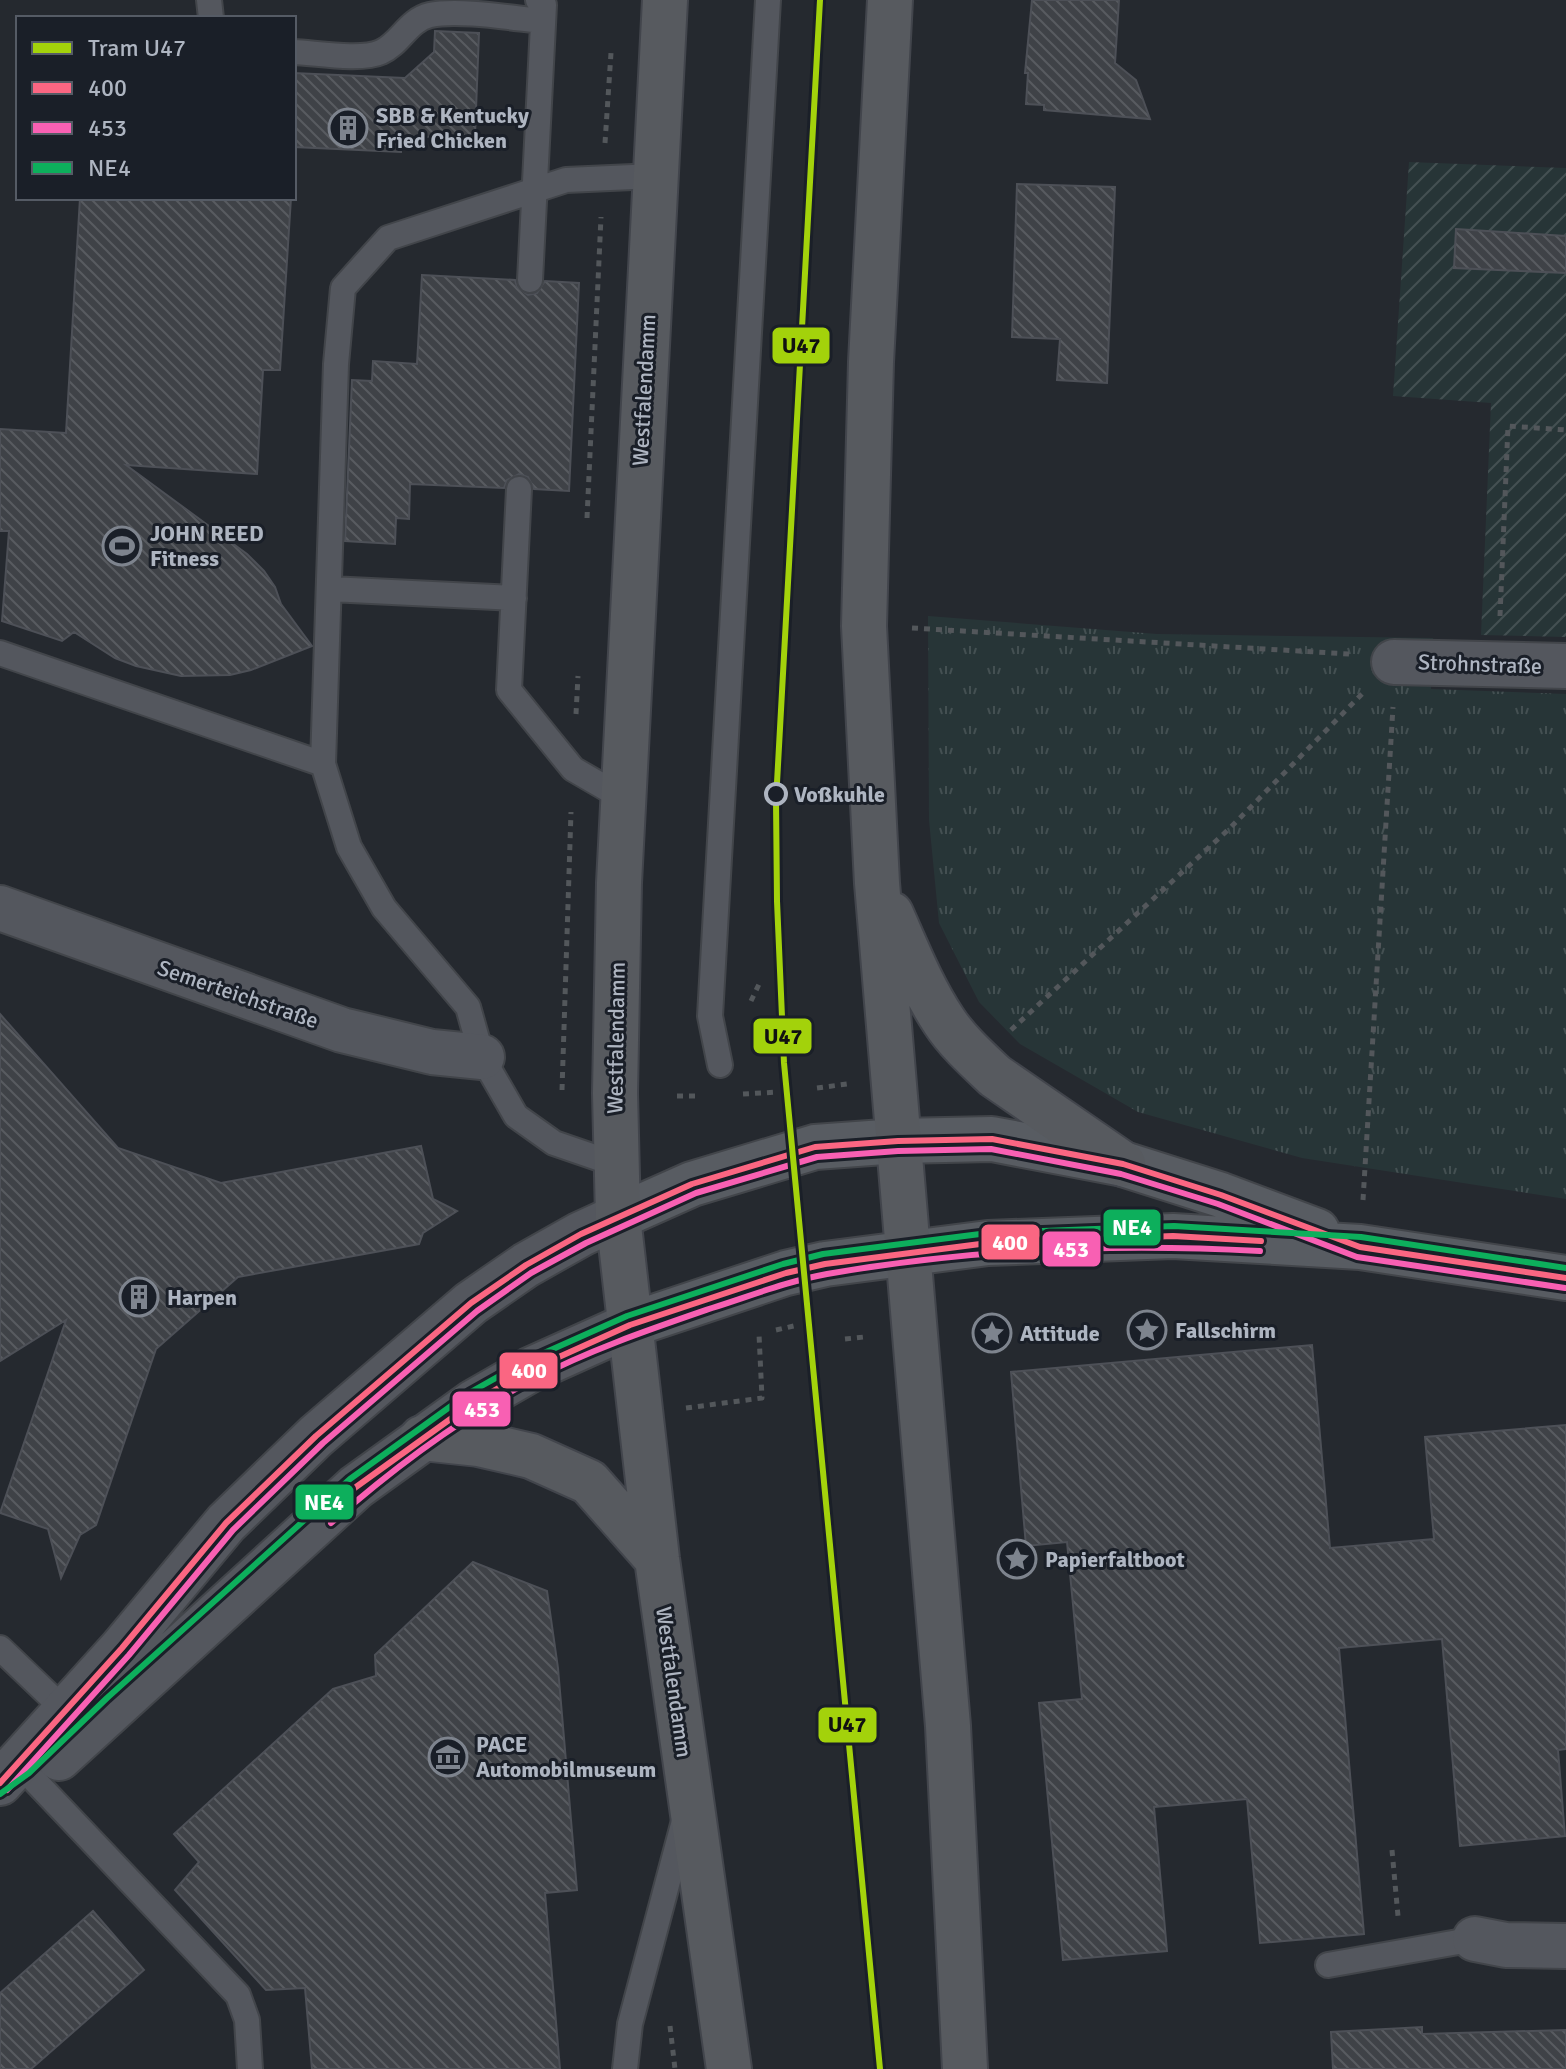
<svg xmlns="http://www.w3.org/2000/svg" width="1566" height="2069" font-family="Signika,sans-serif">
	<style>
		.grass { fill: url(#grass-tufts) }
		.garden { fill: url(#garden-furrows) }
		.building { fill: url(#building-back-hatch); stroke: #4d5057; stroke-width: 2 }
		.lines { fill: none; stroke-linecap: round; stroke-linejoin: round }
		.service-casing { stroke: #42454a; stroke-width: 28 }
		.minor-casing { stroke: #42454a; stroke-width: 48 }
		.tertiary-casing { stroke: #42454a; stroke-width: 48 }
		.secondary-casing { stroke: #42454a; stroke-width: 48 }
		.primary-casing { stroke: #42454c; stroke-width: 48 }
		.path { stroke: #53575b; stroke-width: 5; stroke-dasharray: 6 6; stroke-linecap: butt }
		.service { stroke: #54575e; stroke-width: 24 }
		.minor { stroke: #54575e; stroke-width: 44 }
		.tertiary { stroke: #54575e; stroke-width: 44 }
		.secondary { stroke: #585c62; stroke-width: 44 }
		.primary { stroke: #575a5f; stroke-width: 44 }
		.bus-1-casing { stroke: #1a1f28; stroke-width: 12 }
		.bus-2-casing { stroke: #1a1f28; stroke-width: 12 }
		.bus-3-casing { stroke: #1a1f28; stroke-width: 12 }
		.bus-1 { stroke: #fa6682; stroke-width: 6 }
		.bus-2 { stroke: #f860b3; stroke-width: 6 }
		.bus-3 { stroke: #0daf5c; stroke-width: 6 }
		.tram-1-casing { stroke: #1a1f28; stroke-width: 12 }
		.tram-1 { stroke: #a3d20b; stroke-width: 6 }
		.stop-dot { fill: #1a1f28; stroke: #aeb5c1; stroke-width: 4 }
		.labels { text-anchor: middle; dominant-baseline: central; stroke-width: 6; stroke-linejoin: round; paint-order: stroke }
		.poi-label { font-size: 22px; font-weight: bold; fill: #aeb5c1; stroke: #1a1f28; text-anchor: start }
		.street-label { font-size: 22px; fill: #aeb5c1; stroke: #1a1f28 }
		.stop-label { font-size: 22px; font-weight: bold; fill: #aeb5c1; stroke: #1a1f28; text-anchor: start }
		.line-badge { stroke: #1a1f28; stroke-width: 3 }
		.badge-label { font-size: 22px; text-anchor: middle; font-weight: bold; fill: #fff }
		.pale-badge-label { font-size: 22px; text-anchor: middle; font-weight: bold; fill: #111 }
	</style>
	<defs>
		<pattern id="grass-tufts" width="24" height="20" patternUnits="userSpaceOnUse" patternTransform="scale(2)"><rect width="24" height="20" fill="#273537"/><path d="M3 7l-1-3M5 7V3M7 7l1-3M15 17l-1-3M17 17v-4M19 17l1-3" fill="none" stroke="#445052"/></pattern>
		<pattern id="garden-furrows" width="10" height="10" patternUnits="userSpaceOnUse" patternTransform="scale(2)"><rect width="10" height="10" fill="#273537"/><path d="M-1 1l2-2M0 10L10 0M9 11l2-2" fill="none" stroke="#445052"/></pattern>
		<pattern id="building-back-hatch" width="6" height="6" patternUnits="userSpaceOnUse" patternTransform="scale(2)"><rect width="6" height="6" fill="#3f4247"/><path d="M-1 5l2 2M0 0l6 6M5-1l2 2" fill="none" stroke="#585b60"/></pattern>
	</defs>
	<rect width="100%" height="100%" fill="#25292f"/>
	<!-- grass -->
	<path class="grass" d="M928,616L1157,634L1433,638L1431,689L1566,694V1199L1302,1158L1138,1112L1020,1044L979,1002L939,923L929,820Z"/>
	<!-- garden -->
	<path class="garden" d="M1409,162L1566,168V637L1481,635L1491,403L1393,396Z"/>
	<!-- building -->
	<path class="building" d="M1032,0H1119L1115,63L1136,80L1150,119L1044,110V105L1026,104L1028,73H1025Z
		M435,31L479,33L475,135L402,138L401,152L294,147V73L405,78L434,52Z
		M1017,184L1115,187L1107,383L1057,380L1060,339L1012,337Z
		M80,198H291L280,370H263L257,474L126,465L247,554L264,571L275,587L281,604L312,646L251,670L230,675L181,676L136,666L115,658L74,632L62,641L2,621L9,531H0V429L66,433Z
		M1456,229L1566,236V273L1454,268Z
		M422,275L515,280L517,287L528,295L537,293L545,281L579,283L569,491L534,489L528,477L519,474L507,480L504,488L410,484L409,519L396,518L395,544L345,541L352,380L372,381L373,361L417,364Z
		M0,1014L118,1148L221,1183L421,1146L433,1199L457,1211L423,1233L419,1244L238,1277L156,1349L96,1525L80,1535L61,1578L48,1529L0,1513L66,1320L0,1361Z
		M1312,1345L1330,1548L1434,1539L1425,1437L1566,1425V1749L1558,1750L1565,1836L1460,1846L1442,1639L1339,1648L1364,1934L1260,1943L1247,1799L1154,1807L1167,1951L1063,1960L1039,1703L1082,1699L1067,1542L1026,1546L1011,1372Z
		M473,1562L547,1591L558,1668L577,1890L545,1893L560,2069H312L305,1988L266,1990L175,1890L199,1862L174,1834L333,1689L376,1676L375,1655Z
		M93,1911L144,1970L31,2069H0V1993Z
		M1422,2027V2034L1566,2030V2069H1333L1331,2032Z"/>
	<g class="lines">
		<!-- service casing -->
		<g class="service-casing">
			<path id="service" d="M209,0L211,18
				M294,52C316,53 361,61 381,52C400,44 408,20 430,15C458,9 512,18 542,21
				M530,280L544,5L538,0
				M519,489L509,690L573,769L623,798
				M330,589L514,598
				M0,653L323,764
				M720,1065L710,1016L768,0
				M615,1164L554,1143L516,1116L482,1057L468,1007L384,908L349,847L323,764L336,364L343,288L388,238L566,180L655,176
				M0,1648L73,1718
				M35,1781L238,1995L247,2020L250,2069
				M1328,1965L1475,1939
				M625,2069L630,2024L685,1817"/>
		</g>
		<!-- minor casing -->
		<g class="minor-casing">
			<path id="minor" d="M1394,662L1566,666
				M0,908L342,1030L432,1052L482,1057
				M1475,1939L1506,1945L1566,1946"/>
		</g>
		<!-- tertiary casing -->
		<g class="tertiary-casing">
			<path id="tertiary" d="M59,1758L356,1487L474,1402L530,1370L630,1325
				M0,1783L122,1648L226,1523L316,1436L471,1303L526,1265L581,1234L618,1217"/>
		</g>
		<!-- secondary casing -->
		<g class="secondary-casing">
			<path id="secondary" d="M618,1217L692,1184L815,1147L898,1141L992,1139L1123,1164L1221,1195L1317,1231
				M630,1325L786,1273L825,1264L988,1243L1173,1236L1360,1247L1566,1278"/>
		</g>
		<!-- primary casing -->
		<g class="primary-casing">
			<path id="primary" d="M665,0L619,883L615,1093L618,1217L657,1559L729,2069
				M890,0L871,362L864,626L877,883L948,1726L965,2069
				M891,914C907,950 922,988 944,1021C957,1041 977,1059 995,1076L1123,1164
				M422,1438L479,1444L531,1456L589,1482L657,1559"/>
		</g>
		<!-- path -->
		<path class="path" d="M605,143L611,53
			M587,518L601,217
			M1500,616L1508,426L1566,430
			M912,628L1349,654
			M576,714L578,676
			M751,1001L761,980
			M1011,1030L1230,828L1362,694
			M817,1088L847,1084
			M562,1090L571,812
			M743,1094L778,1092
			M677,1096H697
			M1363,1200L1393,707
			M776,1330L798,1325
			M845,1339L864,1337
			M686,1408L762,1398L759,1334
			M1392,1850L1398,1916
			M670,2026L675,2069"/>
		<!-- service -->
		<use href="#service" class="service"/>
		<!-- minor -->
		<use href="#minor" class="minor"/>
		<!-- tertiary -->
		<use href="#tertiary" class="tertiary"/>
		<!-- secondary -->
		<use href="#secondary" class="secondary"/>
		<!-- primary -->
		<use href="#primary" class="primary"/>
		<!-- bus-1 casing -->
		<g class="bus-1-casing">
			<path id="bus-1" d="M324,1515L356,1487L474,1402L530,1370L630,1325L786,1273L825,1264L988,1243L1173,1236L1261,1241
				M0,1783L122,1648L226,1523L316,1436L471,1303L526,1265L581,1234L692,1184L815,1147L898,1141L992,1139L1123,1164L1221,1195L1360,1247L1566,1278"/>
		</g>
		<!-- bus-2 casing -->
		<g class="bus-2-casing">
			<path id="bus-2" d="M331,1523C392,1469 461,1418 532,1380C589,1350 651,1329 712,1308C750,1296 788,1281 827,1274C970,1249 1116,1243 1260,1251
				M7,1790L129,1655L233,1530L323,1443L477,1311L531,1273L586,1243L696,1193L817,1157L898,1151L991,1149L1121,1174L1218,1204L1357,1257L1565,1288"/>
		</g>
		<!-- bus-3 casing -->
		<g class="bus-3-casing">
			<path id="bus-3" d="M0,1794L29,1773L107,1698L350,1479L469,1393L526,1361L627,1316L783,1264L823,1254L988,1233L1174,1226L1361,1237L1566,1268"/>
		</g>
		<!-- bus-1 -->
		<use href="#bus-1" class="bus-1"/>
		<!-- bus-2 -->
		<use href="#bus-2" class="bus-2"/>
		<!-- bus-3 -->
		<use href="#bus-3" class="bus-3"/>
		<!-- tram-1 casing -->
		<g class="tram-1-casing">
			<path id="tram-1" d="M820,0L776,801L777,901L784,1063L880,2069"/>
		</g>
		<!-- tram-1 -->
		<use href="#tram-1" class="tram-1"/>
	</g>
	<!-- icons -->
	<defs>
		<g id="building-ring" transform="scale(2)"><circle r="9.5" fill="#1a1f28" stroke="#7e848e" stroke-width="1.5"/><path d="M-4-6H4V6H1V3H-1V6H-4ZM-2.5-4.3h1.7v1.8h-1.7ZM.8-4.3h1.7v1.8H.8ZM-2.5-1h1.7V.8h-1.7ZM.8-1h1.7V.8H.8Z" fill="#7e848e"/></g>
		<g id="stadium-ring" transform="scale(2)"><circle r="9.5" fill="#1a1f28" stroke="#7e848e" stroke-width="1.5"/><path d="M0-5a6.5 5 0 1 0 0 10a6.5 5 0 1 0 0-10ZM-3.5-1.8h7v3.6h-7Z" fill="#7e848e"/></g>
		<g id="sight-ring" transform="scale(2)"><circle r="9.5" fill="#1a1f28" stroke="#7e848e" stroke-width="1.5"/><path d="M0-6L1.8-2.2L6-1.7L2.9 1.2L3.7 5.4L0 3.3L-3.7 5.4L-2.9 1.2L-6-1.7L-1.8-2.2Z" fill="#7e848e"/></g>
		<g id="museum-ring" transform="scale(2)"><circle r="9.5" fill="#1a1f28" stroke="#7e848e" stroke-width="1.5"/><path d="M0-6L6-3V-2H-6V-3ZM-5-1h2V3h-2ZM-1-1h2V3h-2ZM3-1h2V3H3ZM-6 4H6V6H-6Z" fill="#7e848e"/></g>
	</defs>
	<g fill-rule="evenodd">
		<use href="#building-ring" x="348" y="128"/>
		<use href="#stadium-ring" x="122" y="546"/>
		<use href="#building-ring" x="139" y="1297"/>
		<use href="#sight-ring" x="1147" y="1330"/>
		<use href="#sight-ring" x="992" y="1333"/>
		<use href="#sight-ring" x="1017" y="1559"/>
		<use href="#museum-ring" x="448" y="1757"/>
	</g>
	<!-- markers -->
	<circle class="stop-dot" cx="776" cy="794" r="10"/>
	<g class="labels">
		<!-- poi labels -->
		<g class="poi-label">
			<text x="376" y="115">SBB &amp; Kentucky<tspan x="376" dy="25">Fried Chicken</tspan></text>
			<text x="150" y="533">JOHN REED<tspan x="150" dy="25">Fitness</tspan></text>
			<text x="167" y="1297">Harpen</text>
			<text x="1175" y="1330">Fallschirm</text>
			<text x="1020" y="1333">Attitude</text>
			<text x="1045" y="1559">Papierfaltboot</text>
			<text x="476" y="1744">PACE<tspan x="476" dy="25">Automobilmuseum</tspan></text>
		</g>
		<!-- street labels -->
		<g class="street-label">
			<text transform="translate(644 390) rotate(-87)">Westfalendamm</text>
			<text transform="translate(1480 664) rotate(2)">Strohnstraße</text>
			<text transform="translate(238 994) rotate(19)">Semerteichstraße</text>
			<text transform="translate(616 1038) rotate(-89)">Westfalendamm</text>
			<text transform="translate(674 1682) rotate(82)">Westfalendamm</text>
		</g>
		<!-- stop labels -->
		<g class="stop-label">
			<text x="794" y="794">Voßkuhle</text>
		</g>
	</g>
	<g class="line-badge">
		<rect x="771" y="326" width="60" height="39" rx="8" fill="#a3d20b"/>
		<rect x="752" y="1017" width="61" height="38" rx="8" fill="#a3d20b"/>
		<rect x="1102" y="1208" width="60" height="39" rx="8" fill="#0daf5c"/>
		<rect x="980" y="1223" width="61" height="38" rx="8" fill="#fa6682"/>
		<rect x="1041" y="1230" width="61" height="38" rx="8" fill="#f860b3"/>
		<rect x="498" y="1351" width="61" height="39" rx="8" fill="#fa6682"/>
		<rect x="451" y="1390" width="61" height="38" rx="8" fill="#f860b3"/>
		<rect x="294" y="1483" width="61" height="38" rx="8" fill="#0daf5c"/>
		<rect x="817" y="1706" width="61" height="38" rx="8" fill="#a3d20b"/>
	</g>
	<g class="badge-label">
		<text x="1132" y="1235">NE4</text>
		<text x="1010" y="1250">400</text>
		<text x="1071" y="1257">453</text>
		<text x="529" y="1378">400</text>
		<text x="482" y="1417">453</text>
		<text x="324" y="1510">NE4</text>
	</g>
	<g class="pale-badge-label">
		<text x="801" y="353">U47</text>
		<text x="783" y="1044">U47</text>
		<text x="847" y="1732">U47</text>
	</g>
	<!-- legend -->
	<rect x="16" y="16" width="280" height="184" fill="#1a1f28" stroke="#555b65" stroke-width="2"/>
	<rect x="32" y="42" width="40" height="12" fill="#a3d20b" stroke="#555b65" stroke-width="2"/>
	<text x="88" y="56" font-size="24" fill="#aeb5c1">Tram U47</text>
	<rect x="32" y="82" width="40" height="12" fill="#fa6682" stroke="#555b65" stroke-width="2"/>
	<text x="88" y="96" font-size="24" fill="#aeb5c1">400</text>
	<rect x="32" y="122" width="40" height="12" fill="#f860b3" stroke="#555b65" stroke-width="2"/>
	<text x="88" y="136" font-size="24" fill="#aeb5c1">453</text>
	<rect x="32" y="162" width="40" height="12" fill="#0daf5c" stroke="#555b65" stroke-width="2"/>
	<text x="88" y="176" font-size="24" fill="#aeb5c1">NE4</text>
</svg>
